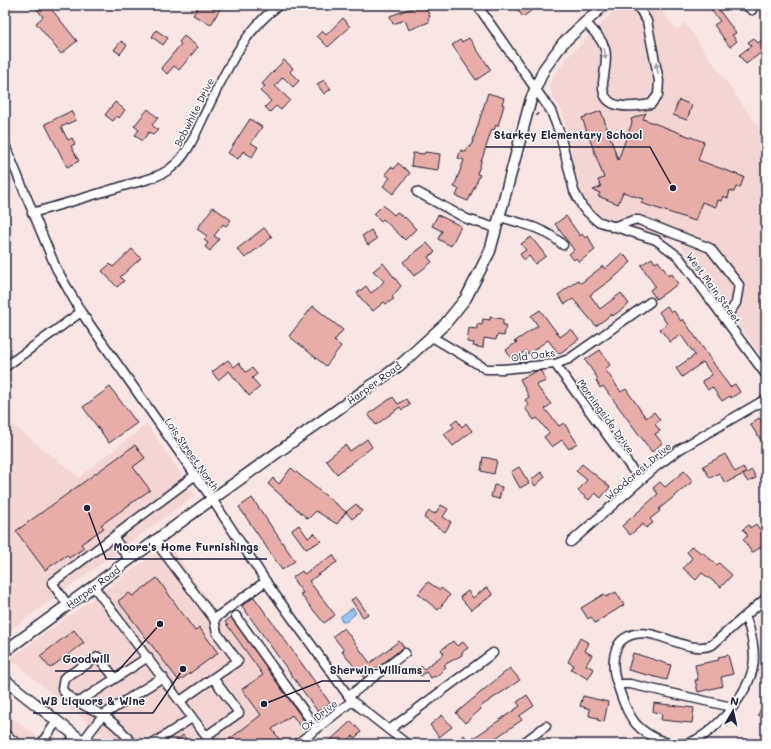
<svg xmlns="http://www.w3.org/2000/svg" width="771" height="749" font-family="Mali,sans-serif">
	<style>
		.built { fill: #f3d5d3 }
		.water { fill: #97c4f1; stroke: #6883a8 }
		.building { fill: #e8ada9; stroke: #22223b }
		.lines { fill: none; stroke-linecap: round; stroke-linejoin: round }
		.minor-casing { stroke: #22223b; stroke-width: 11 }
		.major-casing { stroke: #22223b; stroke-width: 13 }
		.path { stroke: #22223b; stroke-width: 1.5; stroke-dasharray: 3 3; stroke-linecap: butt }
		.minor { stroke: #fff; stroke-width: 8 }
		.major { stroke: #fff; stroke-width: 10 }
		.oneway { fill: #9c9ca7 }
		.labels { text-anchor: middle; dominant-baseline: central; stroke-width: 3; stroke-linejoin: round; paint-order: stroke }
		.street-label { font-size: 10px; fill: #22223b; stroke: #fff }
		.leader { fill: none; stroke: #22223b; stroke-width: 1.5 }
		.callout-dot { fill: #22223b; stroke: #fff; stroke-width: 1.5 }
		.callout-label { font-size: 11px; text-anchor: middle; font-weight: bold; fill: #22223b; stroke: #fff; stroke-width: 3; stroke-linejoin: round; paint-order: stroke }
	</style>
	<rect width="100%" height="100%" fill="#f8e6e5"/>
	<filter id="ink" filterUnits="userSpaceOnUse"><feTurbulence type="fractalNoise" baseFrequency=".025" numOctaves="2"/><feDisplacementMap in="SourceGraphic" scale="8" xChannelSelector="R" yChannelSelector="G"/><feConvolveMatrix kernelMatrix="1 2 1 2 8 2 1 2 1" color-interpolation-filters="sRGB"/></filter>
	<g filter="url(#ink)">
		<!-- built -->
		<path class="built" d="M620,5H657L677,30L685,23L766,138V362L678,241L599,218L587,206L581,194L562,110L553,98L550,85L552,78L566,59Z
			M5,419L79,477L147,424L195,495L5,634Z
			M168,544L304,733L289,744H113L10,659Z
			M5,712L46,744H5Z"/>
		<!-- water -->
		<path class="water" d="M353,608L356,613L346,622L341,621V616Z"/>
		<!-- building -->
		<path class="building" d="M34,5H48L77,41L61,54L36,23L43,17Z
			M199,5H222L211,25L193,15Z
			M420,5H425L430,17L428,18L429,22L409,30L405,20L393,24L390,16Z
			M514,5H528L532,10L523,17Z
			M707,5H725L719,10L736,33L732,35L737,41L730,47L714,25L720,21Z
			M343,18L350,27L328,47L317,36L322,31L326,35Z
			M156,30L168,38L163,45L152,37Z
			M184,36L198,47L179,70L174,66L167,74L161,68L181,44L179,42Z
			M766,37V49L746,64L739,55L751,46L748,42L754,38L758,43Z
			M469,38L491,70L476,80L452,45L460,40L462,42Z
			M121,41L127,45L120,54L114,50Z
			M284,60L293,68L290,72L299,81L293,87L283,77L275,86L290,100L281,110L276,106L270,112L265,107L271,101L260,91L265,86L262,84Z
			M324,80L331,89L324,94L317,84Z
			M488,93L504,98L502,104L504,105L498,126L496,125L494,130L492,129L477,174L480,175L468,201L456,196L459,189L454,187L464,160L458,158L461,150L466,152L468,146L471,147Z
			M679,100L692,105L687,120L673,115Z
			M115,102L125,110L119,118L117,116L113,121L105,115Z
			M148,109L158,118L152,125L158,130L153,135L149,132L142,141L135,135L139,130L134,126Z
			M71,111L76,120L61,127L68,140L72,138L75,144L71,146L79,161L67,167L45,124Z
			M601,111L618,160L632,123L631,119L646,113L643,119L704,142L698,160L744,177L740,188L736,187L734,192L730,190L728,198L723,196L721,201L718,200L716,207L702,202L695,221L641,203L643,199L623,192L618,204L598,196L600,193L593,190L601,187L598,180L604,178L582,118Z
			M250,119L262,127L251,143L258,147L252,157L243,151L238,159L228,153Z
			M425,152L440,154L438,170L411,166L413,153L424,154Z
			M398,163L410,173L393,194L383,186L390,178L385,174L391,167L394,169Z
			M383,205L394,215L397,212L404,218L405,217L416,229L405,240L383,219L381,221L374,214Z
			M213,207L231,220L226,226L223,224L214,236L219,239L210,251L205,247L208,243L204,240L207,236L197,229Z
			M438,215L461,226L451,246L438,239L442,231L432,226Z
			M566,216L580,236L582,234L585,238L588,236L595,250L579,262L576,258L574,260L569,254L574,250L555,224Z
			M264,228L272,237L245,258L237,249Z
			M371,230L377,239L368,245L362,236Z
			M531,237L546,256L535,264L529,256L524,260L520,254L526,250L521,244Z
			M427,243L435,252L428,257L432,262L414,276L403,262Z
			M132,249L141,258L120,277L124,281L117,287L102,271L110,264L113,267Z
			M622,253L631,262L616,276L590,295L600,309L621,293L629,304L613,316L612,314L596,326L573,299L565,304L558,295L578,280L581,283L603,266L605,269Z
			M652,258L655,263L658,261L669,276L672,274L678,284L656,299L650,290L655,286L641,265Z
			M383,263L401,286L392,297L394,299L386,304L384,302L373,311L367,306L357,293L366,286L371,293L378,288L384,281L373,271Z
			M313,306L343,330L334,341L341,346L326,366L289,336Z
			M667,306L671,312L674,311L681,321L683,319L730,387L735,384L740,392L731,398L730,396L722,401L712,387L708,390L702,381L712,375L703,362L682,377L676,368L695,355L681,335L670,342L660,329L667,324L659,312Z
			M540,310L560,337L571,329L579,339L559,354L548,340L528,354L526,351L512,360L506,350L517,342H514L538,326L531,316Z
			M490,317L503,319V325H506L504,336L497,335L496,340L484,338L483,348L473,346L474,343L467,342L469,328L477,329V324L482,325L483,319L490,320Z
			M600,350L610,365L605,369L621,392L626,389L646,418L654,412L660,420L655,424L660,431L655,434L662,443L652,452L603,386L600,388L596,380L598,379L585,360Z
			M228,360L234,367L239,363L246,372L252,368L257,374L252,378L260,387L249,396L229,371L218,380L212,372Z
			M537,371H541L546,381L536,385L551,404L545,409L559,426L564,423L577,443L569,449L562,440L552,447L544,437L549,433L537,418L534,420L525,408L529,405L525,400L529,397L520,379Z
			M110,387L137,423L109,443L83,407Z
			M393,397L398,404L406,399L410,405L402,410L400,407L376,425L368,414Z
			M759,418L766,427V448L750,424Z
			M457,420L462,427L466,423L472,431L453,446L444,434L454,427L451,424Z
			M367,439L372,447L337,474L326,460L345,445L350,451Z
			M135,445L145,458L133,467L150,490L101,525L104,528L81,544L84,548L69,558L67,555L45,570L16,531Z
			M725,454L735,472L743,467L746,473L725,483L719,473L710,478L703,466Z
			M483,457L497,460L494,474L481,471Z
			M582,464L610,487L601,498L595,493L589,500L578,491L587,480L576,471Z
			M519,467L529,483L520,488L511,472Z
			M291,468L346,512L337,524L316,511L308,519L268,484L273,478L279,484Z
			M752,470L756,478L748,482L743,475Z
			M684,471L693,481L659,509L660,511L650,519L653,523L646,528L643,524L630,535L622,526L658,494L653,488L660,482L665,487Z
			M541,472L545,477L535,486L531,480Z
			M494,485L502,487L499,499L491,497Z
			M252,498L295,561L282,570L239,507Z
			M356,504L362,511L352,519L346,512Z
			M441,505L448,509L443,517L451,522L445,532L424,518L429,511L435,514Z
			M756,524L766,538V551L762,546L752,553L743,539L748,536L743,529L749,525L750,528Z
			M299,525L308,538L314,533L321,541L306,549L292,530Z
			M692,546L701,553L702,552L717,565L719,563L732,575L721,587L702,573L696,580L683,568L692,558L687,552Z
			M333,555L337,562L309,581L335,615L324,623L300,594L303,593L292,578L302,571L304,574Z
			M157,578L195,631L199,627L218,653L179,681L118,601L129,593L133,596Z
			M428,582L440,590L441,588L450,595L438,610L418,594Z
			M487,587L493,595L471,610L460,597L468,591L473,598Z
			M616,592L624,605L595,623L591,617L588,619L581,608L604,594L606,597Z
			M254,597L330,703L318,712L242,606Z
			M356,597L368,614L363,617L351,600Z
			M231,617L305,722L300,726L292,715L272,729L280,740L275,744H223L261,715L242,689L263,675L225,622Z
			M344,628L370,663L399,641L404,647L364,678L342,652L344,650L333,636Z
			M74,630L84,643L50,668L40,656Z
			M580,638L589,643L585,651L592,655L586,665L594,669L588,679L571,669L574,665L568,662Z
			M453,641L457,646L463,642L468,648L462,652V655L444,665L446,667L442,670L443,671L435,677V676L431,678L426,672L421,676L416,670L422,666L424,669L444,654L441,650Z
			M633,653L671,665L667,680L628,670Z
			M728,655L733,674L721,677L723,686L698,692L695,680H698L695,665L719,660L718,657Z
			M510,668L520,680L480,707L481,709L465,723L456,713Z
			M527,695L534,706L519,716L522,720L487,744H453L464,735L469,741L494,724L520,706L517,702Z
			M583,696L608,702L604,722L597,720L598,718L589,716L590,709L580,706Z
			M766,698V719L758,715Z
			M654,703L694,708L692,723L661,720L662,713L653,712Z
			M442,715L452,727L439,737L430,725Z
			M351,721L361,732L355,738L353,736L344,744H326Z
			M183,735L190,744H172Z"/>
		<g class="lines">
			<!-- minor casing -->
			<g class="minor-casing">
				<path id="minor" d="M477,5L551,111L560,134L574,191L583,208L597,221L656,240L679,257L766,375
					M745,5L752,10
					M585,22C592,30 602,38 605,49C608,60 604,72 603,83C601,112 633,107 651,104L658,95L659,81L647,21L637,5
					M5,145L56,268L81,312L212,499L271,589L352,701L407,744
					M417,192L467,219L496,228
					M32,213C61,205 90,196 120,187C136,182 157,179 171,168C186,157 194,137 202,120C222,79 241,33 279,5
					M499,217C522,223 545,228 563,245
					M612,227L634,220H639L710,248L739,285L736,303L725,319
					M432,337L486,369H503L555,364L569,359L650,302
					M555,364L640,480
					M5,367L81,312
					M113,537L130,560
					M155,541L214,619L217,633L238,661L213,678
					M571,542L658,465L680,449L766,399
					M94,587L212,744
					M68,605L52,583L194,476
					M236,616L317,729
					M745,616C751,630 756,652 753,667C750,684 738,701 727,714C717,725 702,739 688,743C670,748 647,736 636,724C625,711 620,692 615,677C612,664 613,645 625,638C653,621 683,656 712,645Z
					M745,616L766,598
					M214,619L266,581
					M115,678L98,657L64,678L62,689C70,702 91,707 104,716C115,724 125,733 132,744
					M618,684H630L732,707
					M349,696L405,653
					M180,701L213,678L239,713L206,736
					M79,702L148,657
					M389,730L493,653
					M5,734L18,744
					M83,741L103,715L163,677
					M41,744L57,721
					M68,744L76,736
					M152,744L192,718
					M297,744L352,701
					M522,744L546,726"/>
			</g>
			<!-- major casing -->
			<g class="major-casing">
				<path id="major" d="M5,651L204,505L400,365L445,324L466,298L490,251L531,99L544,69L563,43L604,5
					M5,680L86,744"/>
			</g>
			<!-- path -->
			<path class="path" d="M537,116L538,112
				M5,664L8,661"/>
			<!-- minor -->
			<use href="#minor" class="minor"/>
			<!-- major -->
			<use href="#major" class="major"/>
		</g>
		<!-- one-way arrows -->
		<defs><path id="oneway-solid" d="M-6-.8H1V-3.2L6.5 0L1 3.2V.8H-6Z"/></defs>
		<g class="oneway">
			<use href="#oneway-solid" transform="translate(605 54) rotate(82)"/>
			<use href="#oneway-solid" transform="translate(657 68) rotate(-102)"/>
		</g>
	</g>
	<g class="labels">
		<!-- street labels -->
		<g class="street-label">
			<text transform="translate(194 112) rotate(-63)">Bobwhite Drive</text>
			<text transform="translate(714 288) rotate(54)">West Main Street</text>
			<text transform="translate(533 355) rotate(-7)">Old Oaks</text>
			<text transform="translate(374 383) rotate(-36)">Harper Road</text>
			<text transform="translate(606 416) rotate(54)">Morningside Drive</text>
			<text transform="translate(192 454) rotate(55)">Lois Street North</text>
			<text transform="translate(638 471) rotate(-40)">Woodcrest Drive</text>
			<text transform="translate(93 587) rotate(-36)">Harper Road</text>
			<text transform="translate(319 715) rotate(-38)">Ox Drive</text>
		</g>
	</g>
	<!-- callouts -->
	<path class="leader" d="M673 188L650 147H486M87 508L106 559H267M160 624L118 671H55M264 704L322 681H430M183 669L153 713H33"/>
	<g class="callout-dot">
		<circle cx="673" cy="188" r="4"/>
		<circle cx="87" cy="508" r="4"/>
		<circle cx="160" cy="624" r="4"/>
		<circle cx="264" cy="704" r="4"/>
		<circle cx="183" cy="669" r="4"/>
	</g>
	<g class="callout-label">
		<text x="568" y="139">Starkey Elementary School</text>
		<text x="186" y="551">Moore's Home Furnishings</text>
		<text x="86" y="663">Goodwill</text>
		<text x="376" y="674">Sherwin-Williams</text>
		<text x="93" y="705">WB Liquors &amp; Wine</text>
	</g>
	<!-- margin -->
	<rect width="771" height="749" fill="none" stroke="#fff" stroke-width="20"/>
	<rect x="10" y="10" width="751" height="729" fill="none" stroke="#22223b" stroke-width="1.5" filter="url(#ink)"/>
	<!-- north arrow -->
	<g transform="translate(733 711) rotate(9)" stroke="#ffffff" stroke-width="3" paint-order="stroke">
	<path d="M0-3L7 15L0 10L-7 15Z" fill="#22223b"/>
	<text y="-6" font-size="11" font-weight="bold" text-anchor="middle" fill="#22223b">N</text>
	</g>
</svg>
